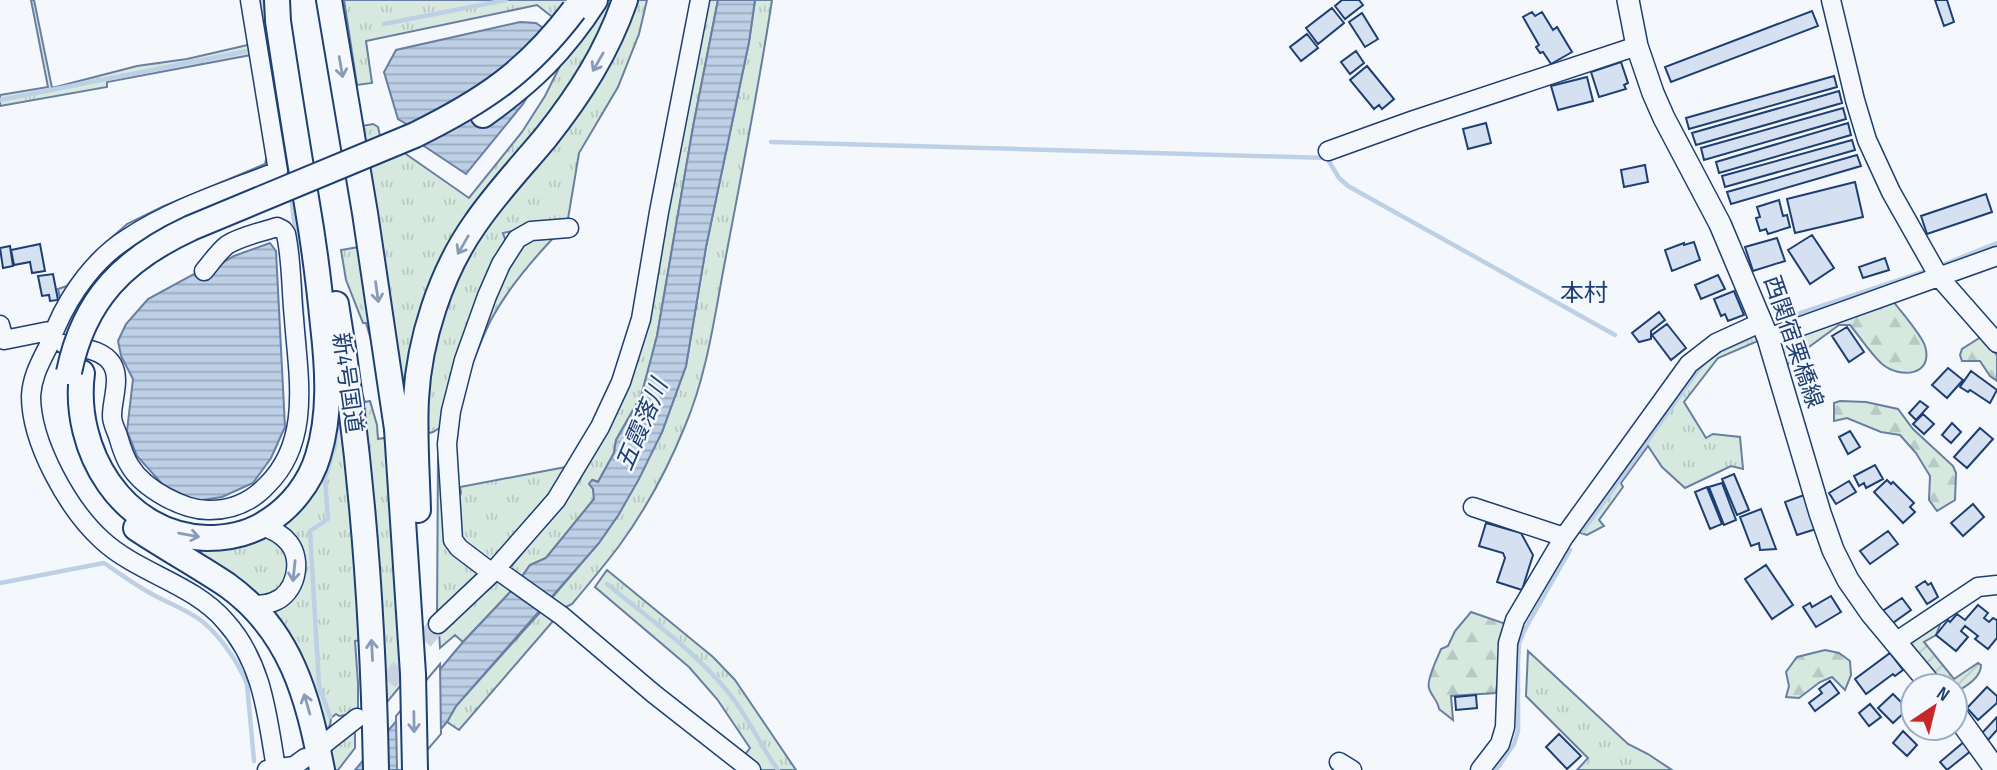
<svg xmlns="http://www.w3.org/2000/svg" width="1997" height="770" font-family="'Sofia Sans Condensed','Noto Sans JP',sans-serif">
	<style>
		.grass { fill: url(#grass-tufts); stroke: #687fa3; stroke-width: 2 }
		.forest { fill: url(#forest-firs); stroke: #687fa3; stroke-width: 2 }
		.garden { fill: url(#garden-furrows); stroke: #687fa3; stroke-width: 2 }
		.water { fill: url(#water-rules); stroke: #687fa3; stroke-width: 2 }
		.pier { fill: #f4f7fb; stroke: #687fa3; stroke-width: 2 }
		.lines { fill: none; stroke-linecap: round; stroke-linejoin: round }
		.stream { stroke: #bed0e5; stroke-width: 4.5 }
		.building { fill: #d5e0f0; stroke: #1d3f73; stroke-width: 2 }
		.minor-tunnel { stroke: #c9d2e0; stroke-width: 18; stroke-dasharray: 18 9; stroke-linecap: butt }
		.minor-casing { stroke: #1d3f73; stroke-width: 21 }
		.major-casing { stroke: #1d3f73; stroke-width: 24 }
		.highway-casing { stroke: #1d3f73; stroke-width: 28 }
		.minor { stroke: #f4f7fb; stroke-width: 18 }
		.major { stroke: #f4f7fb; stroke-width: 21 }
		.highway { stroke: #f4f7fb; stroke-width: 24 }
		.highway-bridge-casing { stroke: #1d3f73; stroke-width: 28; stroke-linecap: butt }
		.highway-bridge { stroke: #f4f7fb; stroke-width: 24 }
		.oneway { stroke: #889bb7 }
		.labels { text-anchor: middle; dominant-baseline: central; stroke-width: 5; stroke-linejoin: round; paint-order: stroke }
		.street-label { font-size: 23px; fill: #1d3f73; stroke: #f4f7fb }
		.neighbourhood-label { font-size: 24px; fill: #1d3f73; stroke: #f4f7fb }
		.water-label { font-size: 24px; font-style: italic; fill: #1d3f73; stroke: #f4f7fb }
	</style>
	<defs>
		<pattern id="grass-tufts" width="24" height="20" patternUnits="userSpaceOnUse" patternTransform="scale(1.75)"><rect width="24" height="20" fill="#d7e8df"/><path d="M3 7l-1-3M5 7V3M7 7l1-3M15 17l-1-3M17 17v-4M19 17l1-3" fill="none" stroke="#b8c8c3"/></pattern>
		<pattern id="forest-firs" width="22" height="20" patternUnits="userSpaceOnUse" patternTransform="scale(1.75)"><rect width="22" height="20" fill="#d7e8df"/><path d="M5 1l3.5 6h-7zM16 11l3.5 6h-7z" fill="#b8c8c3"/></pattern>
		<pattern id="garden-furrows" width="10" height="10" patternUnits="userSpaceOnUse" patternTransform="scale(1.75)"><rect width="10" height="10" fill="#d7e8df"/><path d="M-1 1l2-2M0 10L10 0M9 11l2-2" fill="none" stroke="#b8c8c3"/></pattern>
		<pattern id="water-rules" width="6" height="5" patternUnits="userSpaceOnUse" patternTransform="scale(1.75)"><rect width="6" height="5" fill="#bed0e5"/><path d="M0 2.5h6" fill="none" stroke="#9aaabe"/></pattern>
	</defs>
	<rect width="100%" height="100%" fill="#f4f7fb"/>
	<!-- grass -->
	<path class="grass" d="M31,0H34L52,88L137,66L187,59L252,44L271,166L166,213L65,300L60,299L58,289L67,286L92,255L127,224L164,206L265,164L267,156L251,55L107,82V87L0,106V95L48,87Z
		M344,0H568L555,19L537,5L366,41L372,83L357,85Z
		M606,0H615L581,73L502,174L404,399L362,126L373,124L378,127L380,136L469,198L522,132L545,96L561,64Z
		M638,0H647L639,34L618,87L579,153L568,219L503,233L506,242L441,427L433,432L426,434C426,376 437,315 465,263C487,221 522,185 552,148C569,125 587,102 602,78C617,54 627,26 638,0Z
		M706,0H718L693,127L657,336L651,361L641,396L616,440L614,453L598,482L593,480L594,499L546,558L530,565L520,579L509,569L557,511L580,479L621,399Z
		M755,0H772C759,86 742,171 726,256C715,312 708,372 685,426C668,468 646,509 619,546C604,566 588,585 572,604L564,608L550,600L599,543L619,514L662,432L686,366L706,247L749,42Z
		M558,233C533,259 509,287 492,318C481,339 473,362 465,384L475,339L521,242Z
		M359,247L374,350L366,323H363L346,280L341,250Z
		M1754,330L1758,341L1718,358L1684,402L1706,438L1713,434L1740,437L1743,469L1731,466L1685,488L1662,467L1648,446L1621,483L1623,487L1599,520L1604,526L1587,535L1574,531L1697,363Z
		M332,358L351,490L360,640L355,641L358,683V710L353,714L339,716L336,714L331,718L330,726L326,730L265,611L301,580L275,526L300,507Z
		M358,382L365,402L370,401L377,425L378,439L384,438L386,444L402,684L383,707Z
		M441,452L447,535L478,569L479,575L437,618L438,456Z
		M571,466L546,503L493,562L484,560L460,542L456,501L461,493L460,487Z
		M264,534C278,539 291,553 290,569C289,576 283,585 280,591L258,599L181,552L186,544Z
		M607,570L713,657L735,680L796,770H759L744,756L750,748L717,699L689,667L595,587Z
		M499,580L514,588L463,642L455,635L440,648L439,632Z
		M544,608L554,620L459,730L447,722L456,706Z
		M1528,651L1628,744L1648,754L1672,770H1577L1588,758L1526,696Z
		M355,727V748L338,770H329L325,749Z"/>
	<!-- forest -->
	<path class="forest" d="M1893,301C1901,312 1921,334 1925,346C1934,376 1900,379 1882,364C1870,353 1860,337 1850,325H1839L1809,347L1798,358L1783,367L1780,340Z
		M1981,337L1997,355V381L1990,376L1980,361H1962L1960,355L1962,349Z
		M1840,401L1866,402L1898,409L1913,429L1953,466L1956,473L1955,500L1937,511L1929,500L1930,476L1916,453L1900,435L1881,432L1847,418L1834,421V403Z
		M1471,612L1506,624L1503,632L1496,693L1451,696L1453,720L1439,709C1438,700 1431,696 1429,688C1426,680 1438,657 1441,649L1448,646L1455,631Z
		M1825,650L1839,653L1850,661L1851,675L1845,690L1832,677L1820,682L1799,698L1786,697L1789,686L1786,672L1797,657Z"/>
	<!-- garden -->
	<path class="garden" d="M1941,622L1936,635L1924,642L1954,679L1978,663L1981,665C1981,678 1966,686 1955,693V686H1940L1908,648L1911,638Z"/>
	<!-- water -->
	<path class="water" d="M718,0H755L749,42L706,247L686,366L662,432L639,479L619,514L599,543L456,706L447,722L406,770H355L463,642L514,588L530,565L546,558L594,499L593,489L589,484L592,480L598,482L614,453L616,440L641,396L657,336L693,127Z
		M520,22L536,23L561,41L523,104L466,174L415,140V129L398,119L384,72L396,50Z
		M270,243L276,251L285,427L271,458L253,483L222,497L196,501L163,485L137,456L127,431L133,379L121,356L118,341L126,324L148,299L203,269L205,273L234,256Z"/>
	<!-- pier -->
	<path class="pier" d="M440,664L441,734L410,770H397L396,716Z"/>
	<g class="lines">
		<!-- stream -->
		<path class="stream" d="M261,0L289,179
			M384,24L506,0
			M0,100L248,51
			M771,142L1327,158L1339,178L1348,186L1615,335
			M291,194L298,259
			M1945,264L1997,243
			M300,281L305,346
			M1786,318L1926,271
			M1716,353L1748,339
			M1583,531L1704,362
			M0,583L104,563C119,573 134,584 150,593C167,603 187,609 203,622C221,637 238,662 247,684L254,761
			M607,584C648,618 695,651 728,692C748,716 760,745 778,770
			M330,717L319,685L310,531L328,519L325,479L335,445L337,425
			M1496,770L1514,744L1518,731V661L1519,643L1525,629L1570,550"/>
	</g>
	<!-- building -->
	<path class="building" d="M1342,0H1359L1363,5L1345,19L1335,6Z
		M1935,0H1947L1954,22L1944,26Z
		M1332,8L1344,23L1318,44L1306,28Z
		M1812,11L1818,26L1671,82L1665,67Z
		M1532,12L1535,16L1542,12L1553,30L1557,27L1572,52L1551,64L1543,52L1540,53L1536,47L1539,45L1523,17Z
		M1362,13L1378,39L1365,47L1349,22Z
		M1307,34L1318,48L1301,61L1290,47Z
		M1356,51L1364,63L1350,74L1341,62Z
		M1621,62L1628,83L1624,85L1626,89L1599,97L1591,72Z
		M1367,66L1394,99L1382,109L1379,105L1374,109L1350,80Z
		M1834,76L1837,87L1689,129L1686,118Z
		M1587,77L1593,101L1558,110L1551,86Z
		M1839,91L1842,103L1696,145L1692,133Z
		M1843,108L1846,119L1704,160L1701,148Z
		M1486,123L1491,143L1468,149L1463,129Z
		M1848,123L1851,135L1719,173L1716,162Z
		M1852,140L1855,150L1725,187L1722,176Z
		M1857,155L1861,166L1731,204L1727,192Z
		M1645,165L1648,182L1624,187L1621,170Z
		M1855,182L1863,217L1795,233L1787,199Z
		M1986,194L1992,212L1927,234L1921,216Z
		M1779,200L1783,216L1787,215L1790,227L1768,234L1766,229L1760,231L1756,218L1760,217L1757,207Z
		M1812,235L1834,268L1810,284L1788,250Z
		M1777,238L1785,261L1753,271L1745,247Z
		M1694,242L1700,260L1672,271L1665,250L1684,243V245Z
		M40,244L45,271L32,273L30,262L14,265L11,250Z
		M10,246L13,266L3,268L0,248Z
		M1885,258L1889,270L1863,278L1859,267Z
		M53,274L58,300L50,301L49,295L42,296L38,276Z
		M1718,275L1725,289L1701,299L1695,285Z
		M1734,291L1744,315L1728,321L1725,314L1721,316L1714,299Z
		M1659,312L1665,320L1651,331V339L1639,342L1632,333Z
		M1667,324L1686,348L1671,360L1652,335Z
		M1847,327L1864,352L1849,362L1832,336Z
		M1948,368L1963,380L1947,398L1932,385Z
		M1971,371L1997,390L1990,403L1970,390L1968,392L1960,387Z
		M1920,401L1928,407L1916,420L1909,413Z
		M1923,414L1934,424L1924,434L1913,424Z
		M1952,423L1961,432L1951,443L1942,435Z
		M1980,428L1993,439L1967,468L1954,457Z
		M1850,431L1860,447L1848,454L1839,437Z
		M1875,465L1883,479L1866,488L1864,483L1859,486L1854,476Z
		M1734,474L1749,510L1737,515L1722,479Z
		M1887,480L1891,484L1893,482L1914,503L1910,507L1915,512L1903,523L1874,492Z
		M1849,481L1856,492L1836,504L1829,493Z
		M1722,483L1736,520L1724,525L1709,487Z
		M1707,487L1722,524L1710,529L1695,492Z
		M1804,495L1816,529L1797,535L1785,502Z
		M1973,504L1984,517L1963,536L1951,523Z
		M1761,509L1776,549L1760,550L1759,543L1751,546L1740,517Z
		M1486,523L1521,533L1533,555L1522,590L1497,582L1505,558L1503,553L1479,546Z
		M1888,531L1898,544L1870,564L1860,551Z
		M1766,565L1793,605L1772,619L1745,579Z
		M1925,581L1928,585L1931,583L1938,597L1927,604L1916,587Z
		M1831,596L1841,612L1816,627L1803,607L1810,603L1812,607Z
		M1902,598L1911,610L1890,625L1881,612Z
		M1978,605L1988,613L1984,618L1989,622L1993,618L1997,620V638L1988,649L1975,639L1978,636L1965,626L1961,631L1968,637L1956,651L1936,635L1948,620L1950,622L1957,614L1965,620Z
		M1890,653L1903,670L1895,676L1893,674L1866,694L1855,679Z
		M1830,681L1839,693L1815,711L1809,703L1822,693L1819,689Z
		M1987,687L1997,696V703L1978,720L1967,708Z
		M1893,694L1908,709L1893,723L1878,708Z
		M1476,695L1477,708L1456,710L1455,697Z
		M1870,704L1881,717L1869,726L1859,713Z
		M1997,717V730L1988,740L1982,733Z
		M1923,728H1946L1933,739Z
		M1903,731L1917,745L1907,756L1893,743Z
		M1559,734L1581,756L1567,769L1546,747Z
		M1965,741L1972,750L1947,770L1940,762Z"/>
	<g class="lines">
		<!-- minor-tunnel -->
		<path class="minor-tunnel" d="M371,702L438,624"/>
		<!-- minor casing -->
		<g class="minor-casing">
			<path id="minor" d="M250,0L278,171C228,191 173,208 128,238C96,258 71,292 56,327C53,333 51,340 48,347C40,363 32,377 31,396C31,443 68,509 102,540C139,574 192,583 225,621C263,663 267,715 276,768
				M1831,0L1855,100L1867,140L1891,192L1939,277L1997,343
				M1328,151L1414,120L1637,46
				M0,325L4,340L54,330
				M1768,338L1997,256
				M64,344C80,348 103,349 112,364C121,379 112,399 112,416C112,423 116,430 118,436C121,446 124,457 130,466C144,489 184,511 210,510C232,510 252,501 267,485C312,441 298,375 294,319C291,291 292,262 286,234L283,230L277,227C262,232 241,236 227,245C218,252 211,263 204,271
				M1473,507L1564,537
				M496,569L562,616L654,694L751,770
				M492,573L459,548L453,540L447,444L451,411L464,360L487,296L501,264L517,239L531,231L569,228
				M251,605C258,605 266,605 273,602C296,594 303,561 289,543C281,533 272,529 261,526
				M438,624L492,573L556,500L600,427L621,382L641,319L659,212L700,0
				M1894,643L1978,587L1997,585
				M324,744L357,718
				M1339,762L1352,770
				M267,770L294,766L305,758
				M1480,770L1500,744L1505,727L1508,643L1515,620L1564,537L1689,364L1716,343L1762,322"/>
		</g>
		<!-- major casing -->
		<g class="major-casing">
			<path id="major" d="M1628,0L1637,46L1653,93L1664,118L1720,224L1768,338L1820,513L1833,550L1848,580L1871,613L1932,686
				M1955,713L1996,770"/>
		</g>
		<!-- highway casing -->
		<g class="highway-casing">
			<path id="highway" d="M329,0L365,213L397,429L413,674L415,770
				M483,115C532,80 562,51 595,0
				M336,304C362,458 373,614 376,770
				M82,373C72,450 122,535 207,538C228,538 249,534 267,522C291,507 310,483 318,456C331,414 328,368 323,325C319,284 314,244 307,204C297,143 287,82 278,21L277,0
				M418,510C417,474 414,435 416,399C419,340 441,272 475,224C496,193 522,166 546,137C580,94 607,52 625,0
				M136,528C166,548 197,565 227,585C291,631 308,697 322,770"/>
		</g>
		<!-- minor -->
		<use href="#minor" class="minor"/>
		<!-- major -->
		<use href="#major" class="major"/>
		<!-- highway -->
		<use href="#highway" class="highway"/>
		<!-- highway-bridge casing -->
		<g class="highway-bridge-casing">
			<path id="highway-bridge" d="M69,372C84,299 124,259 191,228L415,135C484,101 527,72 574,10"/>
		</g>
		<!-- highway-bridge -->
		<use href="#highway-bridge" class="highway-bridge"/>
	</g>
	<!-- one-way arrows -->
	<defs><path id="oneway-shaft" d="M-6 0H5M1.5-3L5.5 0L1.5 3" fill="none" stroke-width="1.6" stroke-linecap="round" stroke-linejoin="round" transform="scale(1.75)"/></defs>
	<g class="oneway">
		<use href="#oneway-shaft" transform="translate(598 62) rotate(120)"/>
		<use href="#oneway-shaft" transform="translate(341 67) rotate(80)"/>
		<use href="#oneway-shaft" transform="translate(463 245) rotate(120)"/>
		<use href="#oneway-shaft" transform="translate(377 292) rotate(82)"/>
		<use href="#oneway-shaft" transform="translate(189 535) rotate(10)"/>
		<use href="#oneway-shaft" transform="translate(294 571) rotate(96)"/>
		<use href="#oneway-shaft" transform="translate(372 650) rotate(-93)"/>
		<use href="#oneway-shaft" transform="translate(307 704) rotate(-106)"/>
		<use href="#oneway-shaft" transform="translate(414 722) rotate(89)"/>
	</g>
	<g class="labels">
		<!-- street labels -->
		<g class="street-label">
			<text transform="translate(1793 342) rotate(71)">西関宿栗橋線</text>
			<text transform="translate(347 383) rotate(82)">新4号国道</text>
		</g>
		<!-- neighbourhood labels -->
		<g class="neighbourhood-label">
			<text x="1584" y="293">本村</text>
		</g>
		<!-- water labels -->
		<g class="water-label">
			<text transform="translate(642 425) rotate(-67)">五霞落川</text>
		</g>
	</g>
	<!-- north arrow -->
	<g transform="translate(1934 707) rotate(35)"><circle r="33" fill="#f4f7fb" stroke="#9eadc5" stroke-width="2"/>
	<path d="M0-5L12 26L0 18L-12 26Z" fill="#c62828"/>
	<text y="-10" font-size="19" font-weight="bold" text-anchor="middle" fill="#1d3f73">N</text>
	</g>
</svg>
